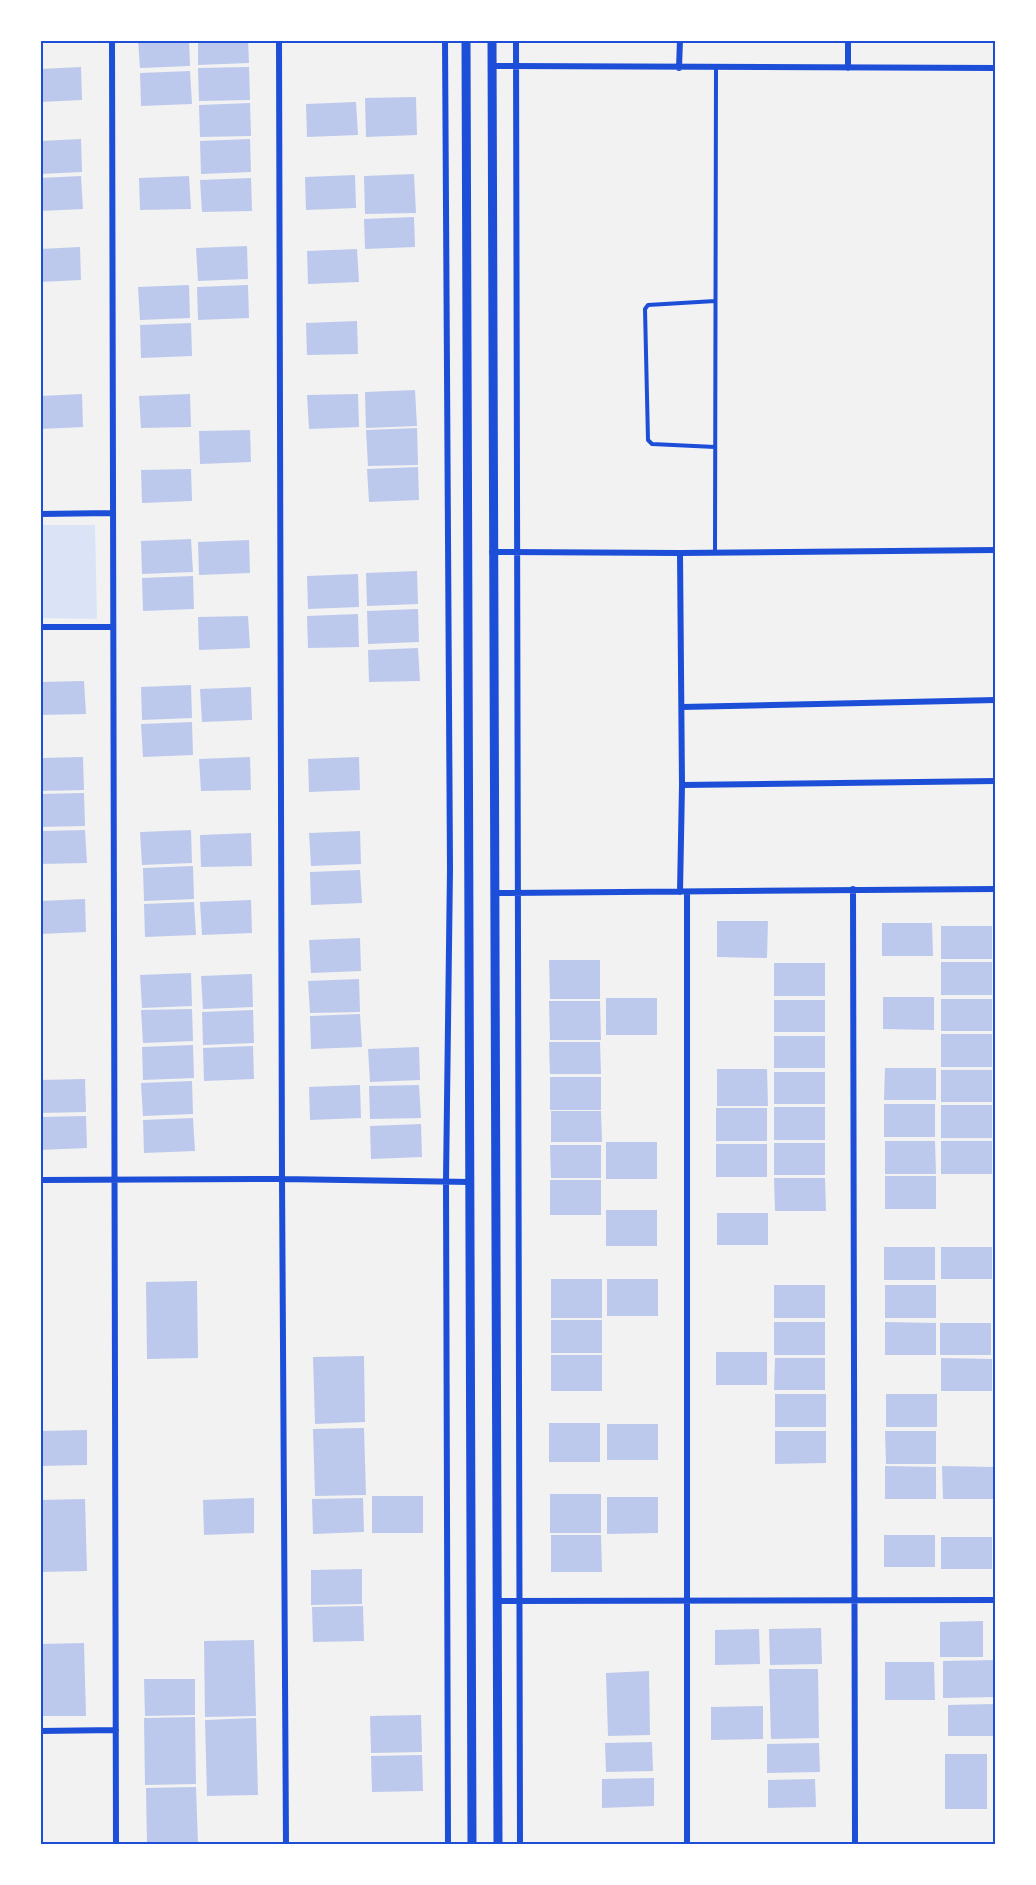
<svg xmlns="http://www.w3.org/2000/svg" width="1036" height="1885" font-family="Jost,sans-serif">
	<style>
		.green { fill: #dbe4f7 }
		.building { fill: #bdc9ec }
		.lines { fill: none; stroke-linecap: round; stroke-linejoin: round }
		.service { stroke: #1d4ed8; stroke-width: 4 }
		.minor { stroke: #1d4ed8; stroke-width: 6 }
		.secondary { stroke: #1d4ed8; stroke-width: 9 }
		.neatline { fill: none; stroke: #1d4ed8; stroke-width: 2 }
	</style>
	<rect width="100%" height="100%" fill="#f2f2f2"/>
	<!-- green -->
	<path class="green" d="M41,525H95L97,619L41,618Z"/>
	<!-- building -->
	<path class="building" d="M138,40H189L190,66L140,68Z
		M198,40H248L249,63L198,65Z
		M81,67L82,100L40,102V69Z
		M249,67L250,100L199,101L198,68Z
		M190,71L192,104L141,106L140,73Z
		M416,97L417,135L366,137L365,98Z
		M356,102L358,135L307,137L306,104Z
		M250,103L251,136L200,137L199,105Z
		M81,139L82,172L40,174V141Z
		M250,139L251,172L201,174L200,141Z
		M414,174L416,213L365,214L364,176Z
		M355,175L356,208L306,210L305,177Z
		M81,176L83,209L40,211V178Z
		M189,176L191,209L140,210L139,178Z
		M251,178L252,211L202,212L200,180Z
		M414,217L415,247L365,249L364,219Z
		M247,246L248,279L198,281L196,248Z
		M80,247L81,280L40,282V249Z
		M357,249L359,282L308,284L307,251Z
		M189,285L190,318L140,320L138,287Z
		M248,285L249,318L198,320L197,287Z
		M357,321L358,354L307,355L306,323Z
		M191,323L192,356L141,358L140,325Z
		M415,390L417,426L366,428L365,392Z
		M82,394L83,427L40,429V396Z
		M190,394L191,427L141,428L139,396Z
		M358,394L359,427L309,429L307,395Z
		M417,428L418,465L368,466L366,430Z
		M250,430L251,462L200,464L199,431Z
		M418,467L419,500L369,502L367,469Z
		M191,469L192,501L142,503L141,470Z
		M191,539L193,572L142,574L141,541Z
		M249,540L250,573L199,575L198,542Z
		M417,571L418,604L367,606L366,573Z
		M358,574L359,607L308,609L307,576Z
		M193,576L194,609L143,611L142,578Z
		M418,609L419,642L368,644L367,611Z
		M358,614L359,647L308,648L307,616Z
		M248,616L250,648L199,650L198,617Z
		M418,648L420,681L369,682L368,650Z
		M84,681L86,714L40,715V682Z
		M191,685L192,718L142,720L141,687Z
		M251,687L252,720L202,722L200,689Z
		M192,722L193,755L143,757L141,724Z
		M83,757L84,790L40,791V758Z
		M250,757L251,790L201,791L199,759Z
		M359,757L360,790L309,792L308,759Z
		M84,793L85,826L40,827V794Z
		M85,830L87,863L40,864V831Z
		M191,830L192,863L142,865L140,832Z
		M360,831L361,864L311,866L309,833Z
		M251,833L252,866L201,867L200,835Z
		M193,866L194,899L144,901L143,868Z
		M360,870L362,903L311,905L310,872Z
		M85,899L86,932L40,934V901Z
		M251,900L252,933L202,935L200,902Z
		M194,902L196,935L145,937L144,904Z
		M717,921H768L767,958L717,957Z
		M882,923H932L933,956H882Z
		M941,926H992V959H941Z
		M360,938L361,971L311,973L309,940Z
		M549,960H600V999H550Z
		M941,962H992V995H941Z
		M774,963H825V996H774Z
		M191,973L192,1006L142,1008L140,975Z
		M252,974L253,1007L203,1009L201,976Z
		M359,979L360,1012L310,1013L308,981Z
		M883,997H934V1030L883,1029Z
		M606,998H657V1035H606Z
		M941,999H992V1031H941Z
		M774,1000H825V1032H774Z
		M549,1001H600L601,1040H550Z
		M192,1009L193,1041L143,1043L141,1010Z
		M253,1010L254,1043L203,1045L202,1012Z
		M360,1014L362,1047L311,1049L310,1016Z
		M941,1034H992V1067H941Z
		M774,1036H825V1068H774Z
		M549,1042H600L601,1074H550Z
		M193,1045L194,1078L143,1080L142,1047Z
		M253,1046L254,1079L204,1081L203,1048Z
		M419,1047L420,1080L370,1082L368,1049Z
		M885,1068H936V1100H884Z
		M717,1069H767L768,1106H717Z
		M941,1070H992V1102H941Z
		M774,1072H825V1104H774Z
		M550,1077H601V1110H550Z
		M85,1079L86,1112L40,1113V1080Z
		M192,1081L193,1114L143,1116L141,1083Z
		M360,1085L361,1118L310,1120L309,1087Z
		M419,1085L421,1118L370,1119L369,1086Z
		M884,1104H935V1137H884Z
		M941,1105H992V1138H941Z
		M774,1107H825V1140H774Z
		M716,1108H767V1141H716Z
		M551,1111H601L602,1142H551Z
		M86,1116L87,1148L40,1150V1117Z
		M193,1118L195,1151L144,1153L143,1120Z
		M421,1124L422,1157L371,1159L370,1126Z
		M885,1141H935L936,1174H885Z
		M941,1141H992V1174H941Z
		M606,1142H657V1179H606Z
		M774,1143H825V1175H774Z
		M716,1144H767V1177H716Z
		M550,1145H601V1178H551Z
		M885,1176H936V1209H885Z
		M774,1178H825L826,1211H775Z
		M550,1180H601V1215H550Z
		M606,1210H657V1246H606Z
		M717,1213H768V1245H717Z
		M884,1247H935V1280H884Z
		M941,1247H992V1279H941Z
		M551,1279H602V1318H551Z
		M607,1279H658V1316H607Z
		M197,1281L198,1358L147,1359L146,1282Z
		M774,1285H825V1318H774Z
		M885,1285H936V1318H885Z
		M551,1320H602V1353H551Z
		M774,1322H825V1355H774Z
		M885,1322L936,1323V1355H885Z
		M940,1323H991V1355H940Z
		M716,1352H767V1385H716Z
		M551,1355H602V1391H551Z
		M364,1356L365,1422L315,1424L313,1357Z
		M775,1358H825V1390H774Z
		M941,1358L992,1359V1391H941Z
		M775,1394H826V1427H775Z
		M886,1394H937V1427H886Z
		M549,1423H600V1462H549Z
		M607,1424H658V1460H607Z
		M364,1428L366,1495L315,1496L313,1429Z
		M87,1430V1465L40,1466V1431Z
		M775,1431H826V1463L775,1464Z
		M885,1431H936V1464H886Z
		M885,1466L936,1467V1499H885Z
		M942,1466L993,1467V1499H943Z
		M550,1494H601V1533H550Z
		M372,1496H423V1533H372Z
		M607,1497H658V1533L607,1534Z
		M254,1498V1533L204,1535L203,1500Z
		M363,1498L364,1532L313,1534L312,1499Z
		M85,1499L87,1571L40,1572V1500Z
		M551,1535H601L602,1572H551Z
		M884,1535H935V1567H884Z
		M941,1537H992V1569H941Z
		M362,1569V1604L311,1605V1570Z
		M363,1606L364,1641L313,1642L312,1607Z
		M983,1621V1657H940V1622Z
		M821,1628L822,1664L770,1665L769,1629Z
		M759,1629L760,1664L715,1665V1630Z
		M254,1640L256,1716L205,1717L204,1641Z
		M84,1643L86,1716H40V1644Z
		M996,1660V1697L943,1698V1661Z
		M885,1662H934L935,1700H885Z
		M769,1669H818L819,1738L771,1739Z
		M649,1671L650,1735L608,1736L606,1673Z
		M144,1679H195V1715L145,1716Z
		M993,1704V1736H948V1705Z
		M763,1706V1739L711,1740V1707Z
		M421,1715L422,1752L371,1753L370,1716Z
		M195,1717L196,1784L145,1785L144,1718Z
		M256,1718L258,1795L207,1796L205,1720Z
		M652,1742L653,1771L606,1772L605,1743Z
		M819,1743L820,1772L767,1773V1744Z
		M945,1754H987V1809H945Z
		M422,1755L423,1791L372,1792L371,1756Z
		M654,1778V1806L602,1808V1779Z
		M815,1779L816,1807L768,1808V1780Z
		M196,1787L198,1844H147L146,1788Z"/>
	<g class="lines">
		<!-- service -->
		<path class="service" d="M715,447L652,444L648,440L645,309L648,305L715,301
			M715,552L716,68"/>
		<!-- minor -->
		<path class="minor" d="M112,40L116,1844
			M279,40L282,1179L286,1844
			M445,40L450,869L446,1181L448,1844
			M516,40L520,1844
			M492,66L996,68
			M679,68L680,40
			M848,68V40
			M40,514L112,513
			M492,552L680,553L996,550
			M680,553L682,785L680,892
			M40,627H113
			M682,707L996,700
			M682,785L996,781
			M853,889L855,1844
			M687,892V1844
			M495,893L996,889
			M40,1180L282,1179L470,1182
			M496,1601L996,1600
			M40,1731L116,1730"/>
		<!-- secondary -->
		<path class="secondary" d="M466,40L472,1844
			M492,40L498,1844"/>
	</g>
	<!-- border -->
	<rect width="1036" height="1885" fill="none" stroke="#ffffff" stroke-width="84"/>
	<rect x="42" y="42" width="952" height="1801" class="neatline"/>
</svg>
